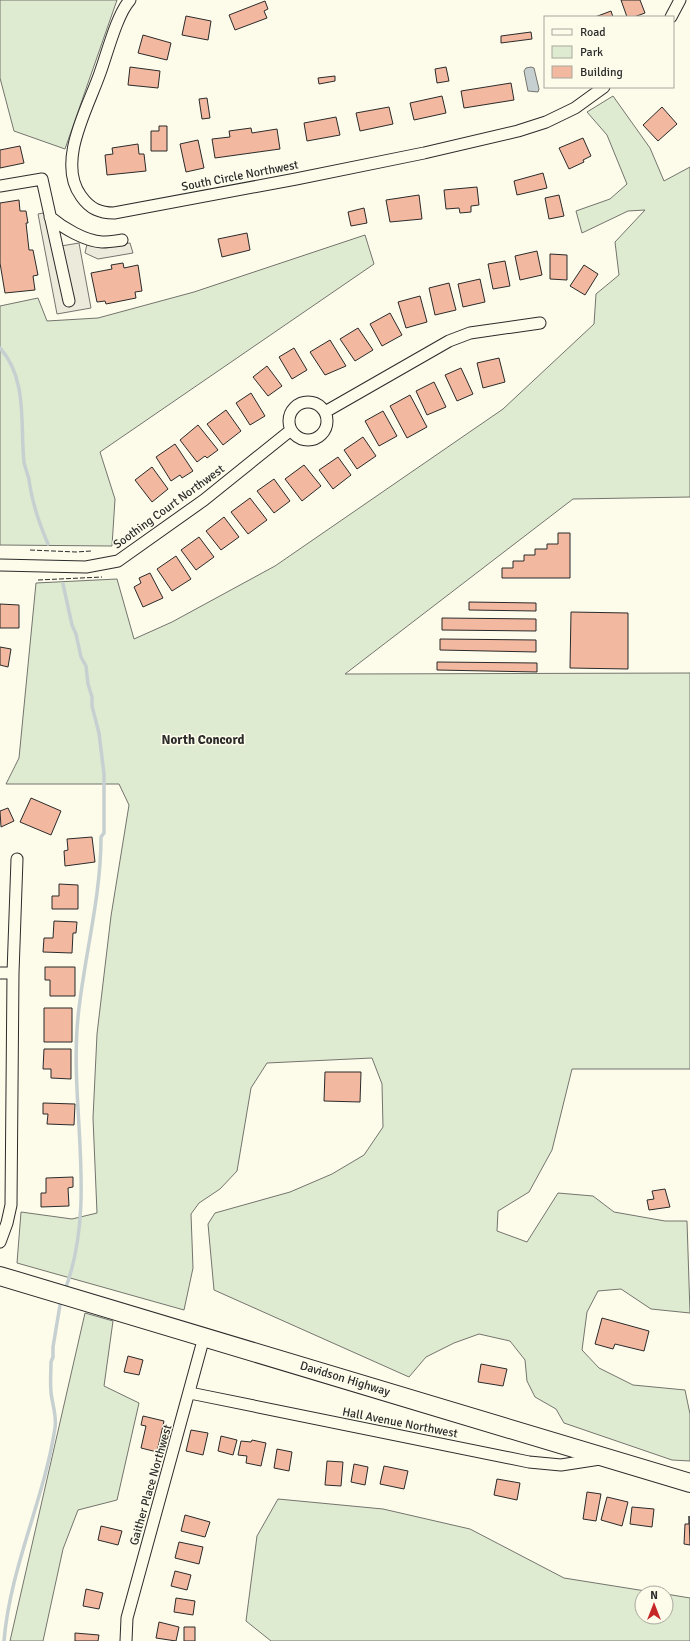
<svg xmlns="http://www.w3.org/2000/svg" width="690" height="1641" font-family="Signika,sans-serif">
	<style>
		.green { fill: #deebd1; stroke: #74746e }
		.parking { fill: #eceadb; stroke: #74746e }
		.water { fill: #c7d0d0; stroke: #74746e }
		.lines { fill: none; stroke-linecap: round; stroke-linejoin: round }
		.stream { stroke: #c7d0d0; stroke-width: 3.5 }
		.building { fill: #f2b8a0; stroke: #2b2b2b }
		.minor-casing { stroke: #2b2b2b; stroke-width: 13 }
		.primary-casing { stroke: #2b2b2b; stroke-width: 20 }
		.minor { stroke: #fdfbea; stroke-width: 11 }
		.primary { stroke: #fdfbea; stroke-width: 18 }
		.fence { stroke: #2b2b2b; stroke-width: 1; stroke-dasharray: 5 2; stroke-linecap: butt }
		.labels { text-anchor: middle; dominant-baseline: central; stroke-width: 3; stroke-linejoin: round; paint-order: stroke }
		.street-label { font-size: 12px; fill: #2b2b2b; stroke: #fdfbea }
		.neighbourhood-label { font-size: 13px; font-weight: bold; fill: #2b2b2b; stroke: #fdfbea }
	</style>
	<rect width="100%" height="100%" fill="#fdfbea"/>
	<!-- green -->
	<path class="green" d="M0,0H117L65,149L14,131L0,78Z
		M613,96L650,148L664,181L690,167V497L573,499L345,674L690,673V1069H572L552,1150L529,1192L498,1211L497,1231L527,1242L558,1193L593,1196L614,1212L665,1221H687L690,1313L651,1309L621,1289L598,1291L587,1312L582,1350L599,1368L633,1385L685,1390L690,1414V1461L672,1460L564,1423L556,1409L535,1397L527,1381L525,1360L510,1341L479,1334L454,1343L426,1357L409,1377L214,1290L208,1224L215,1213L290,1192L332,1174L364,1155L383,1127L382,1084L372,1058L267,1063L251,1088L237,1171L220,1189L199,1203L191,1214L193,1268L184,1310L17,1263L21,1212L72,1219L97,1213L93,1118L97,1034L111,916L129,805L119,784H6L19,758L36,583L117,579L134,639L172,622L275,566L503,409L594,324L596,294L619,275L615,242L645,210L628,211L582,233L576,211L610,199L627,184L607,135L587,112Z
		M365,235L374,264L100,452L115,499L112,546L0,545V306L38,298L47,321L98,318L194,292Z
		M85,1313L113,1321L104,1386L139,1403L117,1500L78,1510L63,1549L43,1641H10Z
		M278,1499L383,1509L470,1529L564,1578L658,1593H642V1617H666V1594L690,1598V1641H271L246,1621L257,1536Z"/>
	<!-- parking -->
	<path class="parking" d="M54,211L61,246L79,243L91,308L57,314L38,214Z
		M130,243L133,253L98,259L85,253L87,244L99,246Z"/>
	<!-- water -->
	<path class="water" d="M531,67L534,68L539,89L538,92L528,91L524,71L526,68Z"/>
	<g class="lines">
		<!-- stream -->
		<path class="stream" d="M0,348C28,379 20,425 24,462C25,468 28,474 29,480C32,503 39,523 48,544
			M63,584L72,625L76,634L81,657L86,666L88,684L92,697V706L99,733L104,774V833L101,837C101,898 84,957 78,1017C69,1107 98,1202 65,1290
			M4,1641C10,1568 44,1500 55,1428C57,1415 52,1404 51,1392C50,1382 51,1372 51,1362L53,1357V1347L61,1299"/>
	</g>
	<!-- building -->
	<path class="building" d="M621,0H640L645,13L634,17H627Z
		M265,1L268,9L264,11L267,18L235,30L229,15Z
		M611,11L613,17H595Z
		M186,16L211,21L208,40L182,35Z
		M531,32L532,39L501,43V36Z
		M143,35L171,43L167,60L138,53Z
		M130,67L160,71L158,88L128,85Z
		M446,67L449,81L437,83L435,69Z
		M335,76V81L319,84L318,78Z
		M511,83L514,100L464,108L461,91Z
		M442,96L446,113L414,120L410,103Z
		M207,98L210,118L202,119L199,99Z
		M389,107L393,124L360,131L356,113Z
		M662,107L677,124L658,141L643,125Z
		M336,117L340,135L307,141L304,123Z
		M159,126H167V151H151V131H159Z
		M251,128L252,133L277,129L280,149L215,158L212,139L230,137L229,131Z
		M583,138L591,156L583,160L584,162L569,169L559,148Z
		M198,140L204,168L186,172L180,144Z
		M138,144L139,154H144L146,171L107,175L105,155L113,154L112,148Z
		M20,146L24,163L0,168V150Z
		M543,173L547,188L517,195L514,181Z
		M477,187L479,205L471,206V212L460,213L459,208L446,209L444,190Z
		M419,195L422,219L390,222L386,200Z
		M559,195L564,216L549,219L545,198Z
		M19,200L20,211H26L28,223H26L29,250H33L38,275L33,276L35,290L5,293L0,263V203Z
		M364,208L367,223L351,226L348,212Z
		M247,233L250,250L222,257L218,239Z
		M537,251L542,275L520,280L515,256Z
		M550,254L567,255V280L550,279Z
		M505,261L510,286L493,289L488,264Z
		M123,263L124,268L138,265L142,291L135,292L136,298L106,304L105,301L97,302L91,273L112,269L111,265Z
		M584,265L598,274L585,295L570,286Z
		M480,279L485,302L463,307L458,284Z
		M449,283L456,310L435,315L429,288Z
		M420,296L427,322L406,328L398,302Z
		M390,313L402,335L382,346L370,324Z
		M358,328L373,350L355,361L340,339Z
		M330,340L346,366L325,375L310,352Z
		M294,348L307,370L292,379L279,357Z
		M499,358L505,382L483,388L477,363Z
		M267,366L282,386L268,396L253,377Z
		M461,368L473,394L457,401L445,375Z
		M434,382L446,407L427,415L416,391Z
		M251,393L265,416L250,425L236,403Z
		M410,395L427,427L407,438L390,406Z
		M226,410L241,431L223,445L207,424Z
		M383,411L397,436L379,446L365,421Z
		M198,425L218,450L207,458L205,456L197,462L180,440Z
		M363,437L376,456L357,469L344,450Z
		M175,444L193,471L182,478L180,475L171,481L156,457Z
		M338,457L351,475L333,489L319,470Z
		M304,465L321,486L302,501L285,479Z
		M152,467L168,489L152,502L135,480Z
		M274,479L290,501L274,513L257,491Z
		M250,498L267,520L248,534L231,512Z
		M224,517L239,537L221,550L206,531Z
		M558,533H570V578H502V568H513V561H524V555H535V549H547V544H558Z
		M199,537L214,557L196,570L181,550Z
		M176,556L191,579L172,591L157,569Z
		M150,573L163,598L143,607L134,587L141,583L139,578Z
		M469,602L536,603V611L469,610Z
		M0,604L19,605V628H0Z
		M571,612L628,613V669L570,668Z
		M442,618L536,619V631L442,630Z
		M440,639L536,640V652L440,650Z
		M0,647L11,649L8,667L0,665Z
		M437,662L537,663V672L437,670Z
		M31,798L61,811L51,835L20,822Z
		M8,808L14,821L1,827L0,811Z
		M92,837L95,862L65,866L64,851L68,850L67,839Z
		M59,884L78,885V909H52V896H59Z
		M54,921L77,922L76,933H73L72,953L43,952L44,938H53Z
		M45,967H75V996H50V980H45Z
		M44,1008H72V1042H44Z
		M44,1049H71V1079L51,1078V1069H43Z
		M325,1072H361L360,1102L324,1101Z
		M43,1103L75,1104L74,1125L47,1124L48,1114H43Z
		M73,1177V1187L68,1188L69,1206L41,1207V1193H46V1178Z
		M665,1189L670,1207L649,1210L647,1200L654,1199L652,1191Z
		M602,1318L649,1331L644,1351L615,1344L613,1349L595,1344Z
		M128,1356L143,1360L139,1375L124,1372Z
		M481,1364L507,1369L503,1386L478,1382Z
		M143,1416L164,1421L157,1452L141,1448L146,1426L141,1425Z
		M191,1430L208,1433L203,1455L186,1451Z
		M221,1436L237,1440L233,1455L218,1451Z
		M252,1440L266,1443L261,1466L246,1463L247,1456L238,1455L241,1441L251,1442Z
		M277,1449L292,1452L289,1471L274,1468Z
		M327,1461L343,1462L341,1486L325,1485Z
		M354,1464L368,1467L365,1485L351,1482Z
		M384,1466L408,1471L404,1489L380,1484Z
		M497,1479L520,1483L517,1500L494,1495Z
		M587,1492L601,1494L596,1521L583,1519Z
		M607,1497L628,1502L622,1526L601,1520Z
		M632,1507L654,1509L652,1527L630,1524Z
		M185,1515L210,1522L205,1537L181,1531Z
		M689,1516L690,1545L684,1544L685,1524H689Z
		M101,1526L122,1531L118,1545L98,1540Z
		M179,1542L203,1547L199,1564L175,1558Z
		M175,1571L191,1575L187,1590L171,1586Z
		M86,1589L103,1593L99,1609L83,1606Z
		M176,1598L195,1601L193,1615L174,1612Z
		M159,1622L179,1627L176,1641L156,1638Z
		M184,1627H195V1641H184Z
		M75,1633L99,1635L98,1641H75Z"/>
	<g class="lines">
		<!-- minor casing -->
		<g class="minor-casing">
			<path id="minor" d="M130,0C117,14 107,54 100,73C88,108 56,162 81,196C90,209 100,213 114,213L296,179L424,153L518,131L546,122L575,108L604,87
				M671,17L680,0
				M0,186L42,179L69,301
				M50,217C63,228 85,241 102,242C109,242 115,241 122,240
				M289 421a19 19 0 1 1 38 0a19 19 0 1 1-38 0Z
				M325,412L449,341L470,333L540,323
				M0,565L86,567L118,561L204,500L291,430
				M0,973H13
				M0,1242L7,1223L11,1205L13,973L17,859
				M190,1393L529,1462L561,1465L600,1459
				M126,1641L127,1618L204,1337"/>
		</g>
		<!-- primary casing -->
		<g class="primary-casing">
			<path id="primary" d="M0,1276L690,1483"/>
		</g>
		<!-- minor -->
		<use href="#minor" class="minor"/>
		<!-- primary -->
		<use href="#primary" class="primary"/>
		<!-- fence -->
		<path class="fence" d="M30,550L76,552L91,551
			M38,580L102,577"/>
	</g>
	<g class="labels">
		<!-- street labels -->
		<g class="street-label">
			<text transform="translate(240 176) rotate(-11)">South Circle Northwest</text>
			<text transform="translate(169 507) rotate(-36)">Soothing Court Northwest</text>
			<text transform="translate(345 1379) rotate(17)">Davidson Highway</text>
			<text transform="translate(400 1423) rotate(11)">Hall Avenue Northwest</text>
			<text transform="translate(151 1485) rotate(-74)">Gaither Place Northwest</text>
		</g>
		<!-- neighbourhood labels -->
		<g class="neighbourhood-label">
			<text x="203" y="740">North Concord</text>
		</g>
	</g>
	<!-- legend -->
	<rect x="544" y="16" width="130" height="72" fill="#fdfbea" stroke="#a9a89e"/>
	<rect x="552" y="29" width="20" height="6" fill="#fdfbea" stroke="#a9a89e"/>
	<text x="580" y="36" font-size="12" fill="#2b2b2b">Road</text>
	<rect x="552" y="46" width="20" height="12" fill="#deebd1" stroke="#a9a89e"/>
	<text x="580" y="56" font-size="12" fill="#2b2b2b">Park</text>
	<rect x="552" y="66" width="20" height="12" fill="#f2b8a0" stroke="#a9a89e"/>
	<text x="580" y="76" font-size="12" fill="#2b2b2b">Building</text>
	<!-- north arrow -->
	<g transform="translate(654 1605)"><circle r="19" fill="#fdfbea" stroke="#a9a89e"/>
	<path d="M0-3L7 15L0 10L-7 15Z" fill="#c62828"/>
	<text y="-6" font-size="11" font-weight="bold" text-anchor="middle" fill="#2b2b2b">N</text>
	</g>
</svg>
